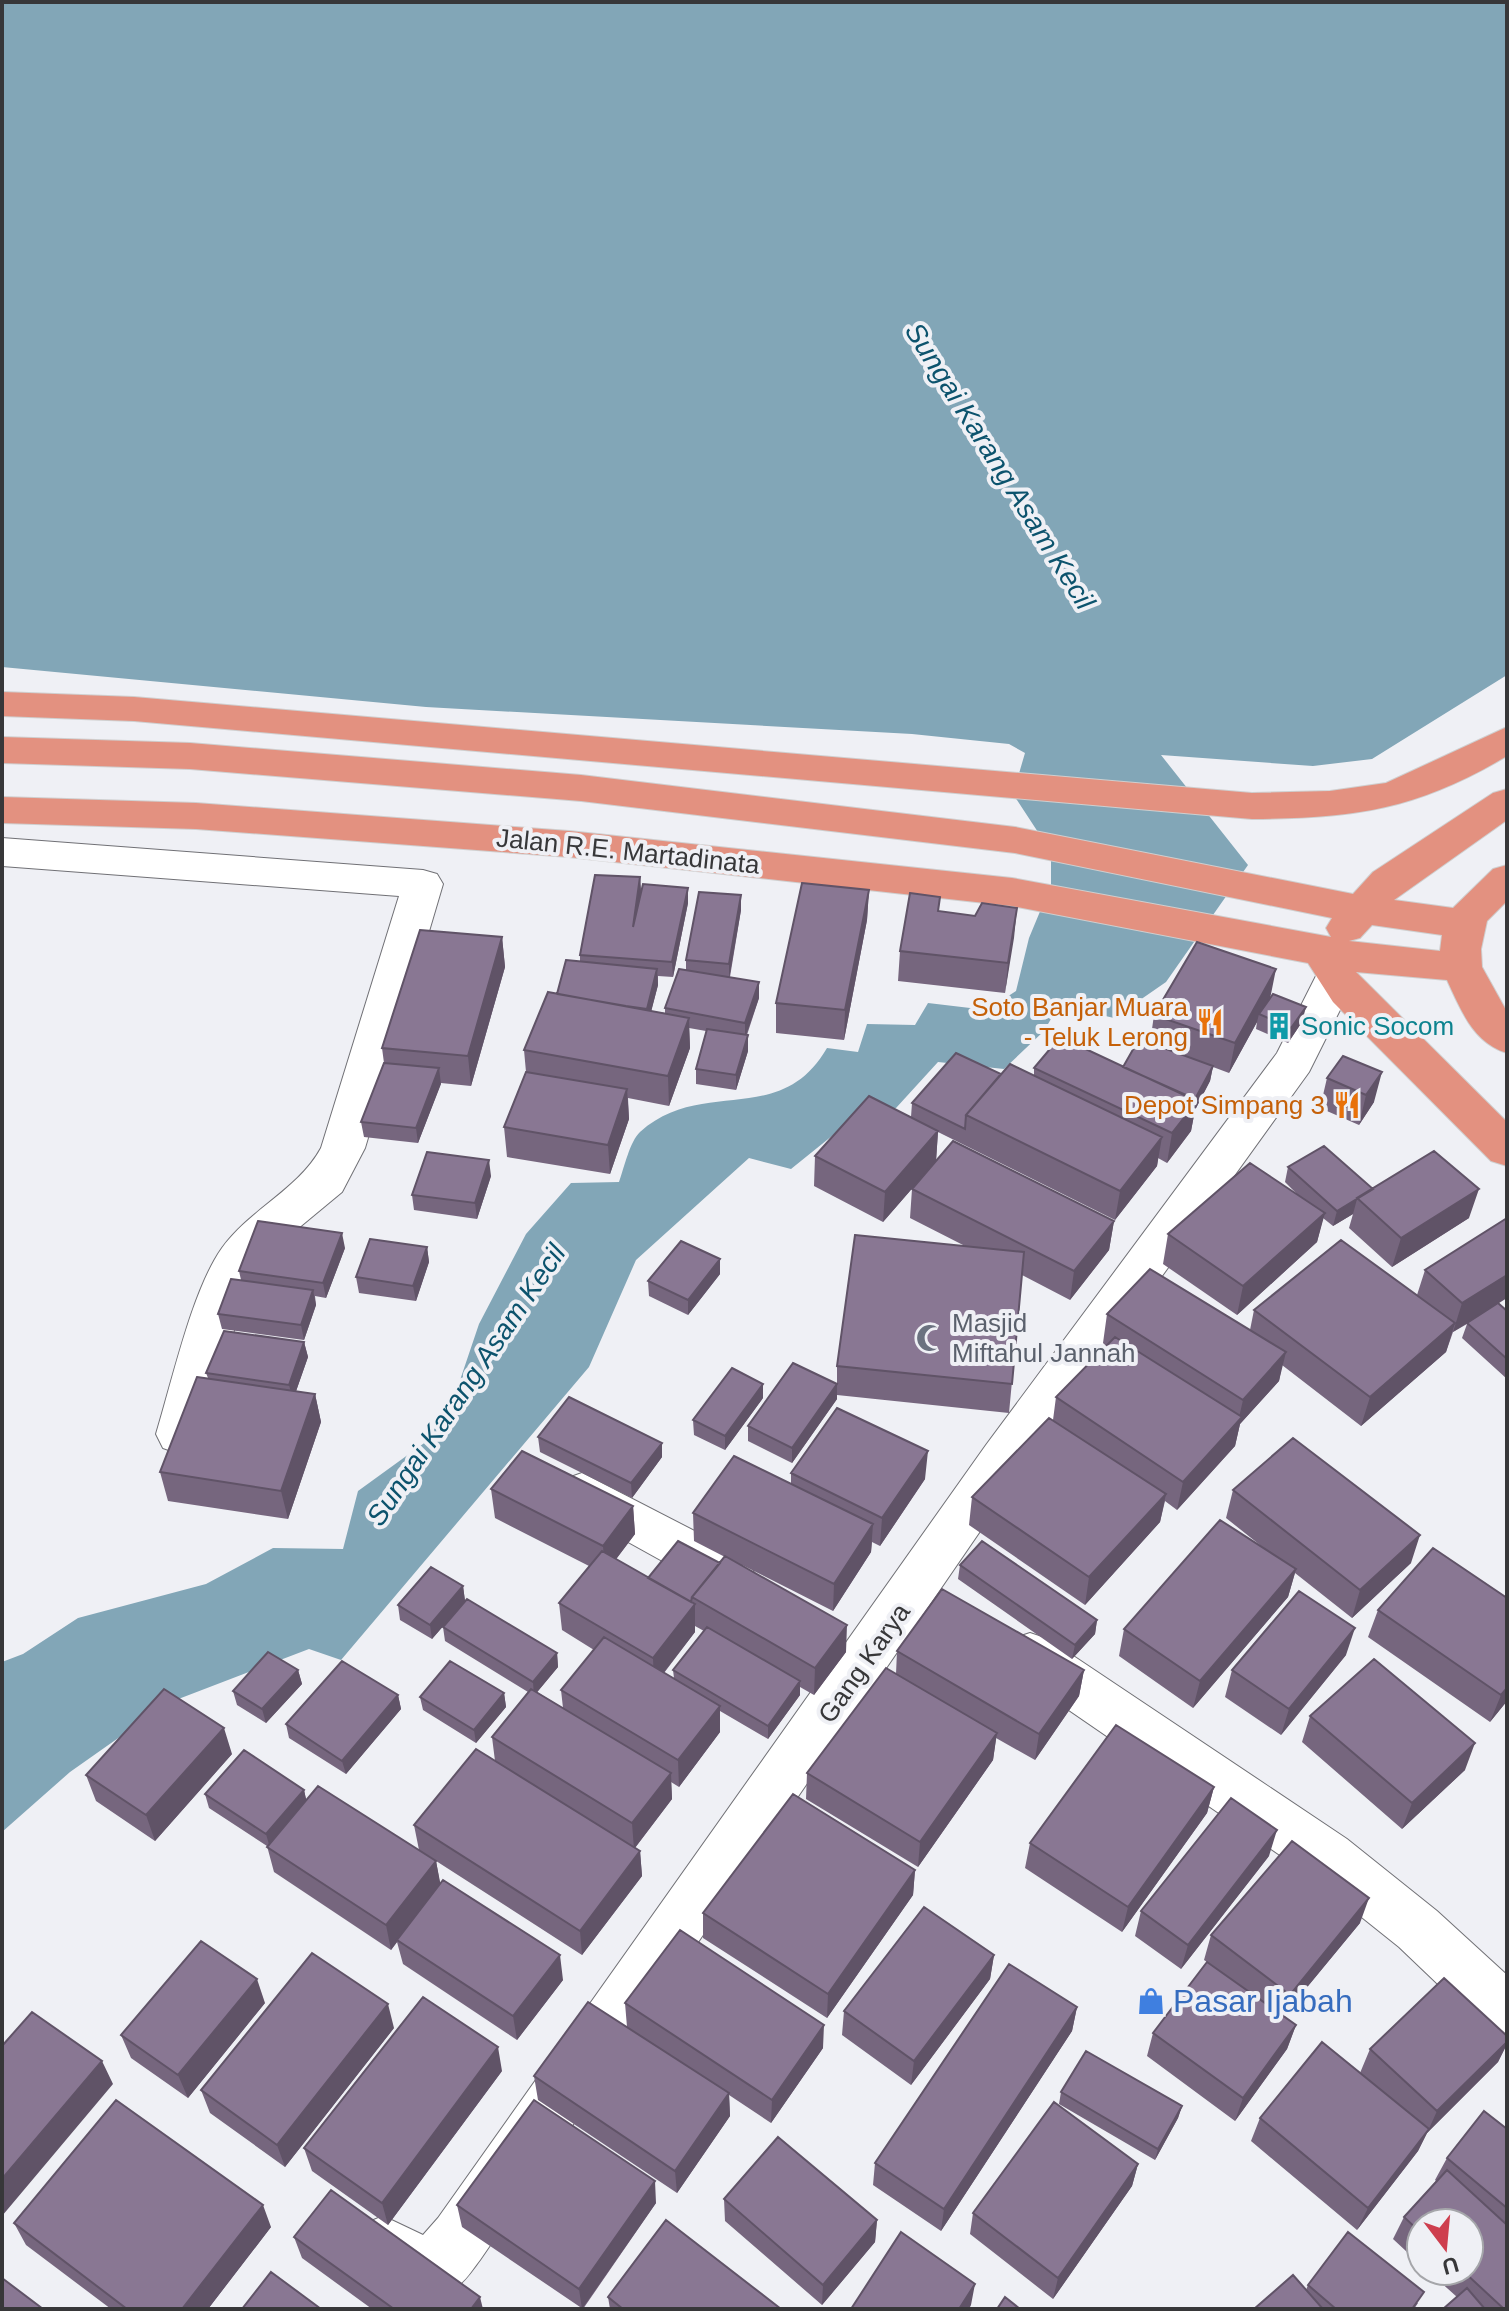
<svg xmlns="http://www.w3.org/2000/svg" width="1509" height="2311" font-family="Helvetica,sans-serif">
	<style>
		.water { fill: #82a6b7 }
		.lines { fill: none; stroke-linecap: round; stroke-linejoin: round }
		.street-casing { stroke: #707075; stroke-width: 2 }
		.highway-casing { stroke: #cfcfcf; stroke-width: 2 }
		.street { fill: #fff; fill-rule: evenodd }
		.highway { fill: #e39180; fill-rule: evenodd }
		.wall { fill: #76667e; fill-rule: evenodd }
		.shaded-wall { fill: #605367 }
		.building { fill: #897793; stroke: #605367; stroke-width: 2 }
		.labels { text-anchor: middle; dominant-baseline: central; stroke-width: 8; stroke-linejoin: round; paint-order: stroke }
		.street-label { font-size: 26px; fill: #373739; stroke: #eff0f5 }
		.food-label { font-size: 26px; fill: #c56008; stroke: #eff0f5; text-anchor: end }
		.culture-label { font-size: 26px; fill: #0d838f; stroke: #eff0f5; text-anchor: start }
		.worship-label { font-size: 26px; fill: #5b616d; stroke: #eff0f5; text-anchor: start }
		.water-label { font-size: 28px; font-style: italic; fill: #0c536d; stroke: #eff0f5 }
		.near-shop-label { font-size: 32px; fill: #366cbe; stroke: #eff0f5; text-anchor: start }
	</style>
	<rect width="100%" height="100%" fill="#eff0f5"/>
	<!-- water -->
	<path class="water" d="M2,2H1507V675L1372,759L1313,766L1161,755L1248,865L1166,982L1114,1018L1059,1005L1044,1031L1004,1069L938,1062L896,1108L853,1119L791,1169L749,1158L636,1260L589,1367L341,1660L309,1649L168,1703L70,1772L2,1832V1662L23,1654L78,1618L206,1584L273,1548L343,1549L358,1491L427,1441L455,1395L479,1324L526,1234L571,1183L619,1182C624,1168 630,1141 640,1132C703,1076 780,1129 827,1048L858,1052L867,1024L915,1025L928,1003L987,1010L1016,991L1029,938L1051,885V852L1013,794L1025,753L1009,744L912,734L426,707L2,667Z"/>
	<g class="lines">
		<!-- street casing -->
		<g class="street-casing">
			<path id="street" d="M2,838L423,870L437,874L443,884L365,1148L342,1192L272,1250L257,1270L237,1320L204,1434L197,1448L180,1454L163,1448L156,1434C172,1382 192,1290 222,1248C250,1209 298,1190 321,1148L399,896L2,866Z
				M1336,961L1351,966L1357,976L1309,1072L1020,1473L480,2260C473,2269 465,2282 455,2288C427,2305 386,2290 364,2268C359,2263 356,2253 353,2246L362,2225L383,2216L423,2235L438,2218L986,1445L1277,1053L1321,966Z
				M582,1473L747,1558L754,1573L747,1588L729,1594L711,1588L565,1507L558,1493L565,1479Z
				M1030,1633L1048,1639L1347,1839L1437,1911L1507,1975V2039L1487,2031L1399,1947L1309,1875L1012,1671L1004,1655L1012,1639Z"/>
		</g>
		<!-- highway casing -->
		<g class="highway-casing">
			<path id="highway" d="M2,692L134,697L1252,793L1330,791L1386,783L1507,727V756C1416,810 1356,818 1252,819L134,721L2,716Z
				M2,737L190,743L581,775L1015,827L1353,894L1373,872L1493,793L1507,789V820L1394,900L1453,908L1493,869L1507,865V901L1487,921L1481,949L1482,967L1507,1012V1053C1473,1043 1461,1010 1447,980L1356,972L1507,1122V1166L1491,1161L1333,1002L1308,963L1012,906L569,857L196,829L2,823V797L196,803L569,831L1012,878L1331,937L1326,928L1332,918L1015,853L581,801L190,769L2,763ZM1372,925L1442,935L1440,951L1349,941L1360,938Z"/>
		</g>
		<!-- street -->
		<use href="#street" class="street"/>
		<!-- highway -->
		<use href="#highway" class="highway"/>
	</g>
	<!-- wall -->
	<path class="wall" d="M640,877L641,891L688,888V903L673,977L658,976V985L651,1011L665,1013V1008L686,970V960L741,895V910L730,977L759,982V998L747,1035L748,1051L736,1090L696,1084V1069L706,1031L689,1028L690,1048L669,1106L628,1098L629,1119L610,1174L507,1157L504,1127L526,1072L524,1050L557,994L580,961V955Z
		M869,890L867,920L844,1040L776,1033V1003Z
		M1017,908L1005,993L898,981L900,951L975,916Z
		M502,937L505,967L471,1086L441,1083L418,1143L364,1137L361,1122L384,1063L382,1048Z
		M1270,998L1302,1022L1288,1043L1256,1029L1257,1022L1229,1073L1213,1067L1210,1081L1195,1110L1191,1131L1167,1163L1158,1158L1157,1166L1115,1220L938,1132L936,1161L883,1222L814,1186L815,1156L911,1117L912,1103L1001,1074L1034,1075V1068L1123,1067L1150,1043L1154,1015Z
		M1343,1056L1374,1102L1359,1125L1320,1108L1327,1078Z
		M1288,1167L1373,1189L1469,1218L1392,1267L1349,1228L1353,1214L1333,1226L1323,1218L1317,1242L1237,1315L1163,1264L1168,1234L1300,1197L1285,1182Z
		M491,1176L477,1219L414,1210L412,1195Z
		M912,1189L1114,1221L1109,1250L1070,1300L1022,1275L1009,1413L837,1395V1399L792,1463L748,1441V1426L837,1384V1366L965,1246L910,1218Z
		M427,1247L429,1262L416,1301L359,1293L356,1277Z
		M345,1248L326,1298L315,1296L316,1305L304,1340L222,1329L218,1314L241,1280L239,1271Z
		M720,1259V1274L688,1315L649,1296L648,1281Z
		M1425,1270L1498,1303L1507,1311V1379L1462,1338L1467,1324L1453,1332L1446,1352L1361,1426L1282,1365L1279,1381L1240,1424L1235,1446L1177,1510L1165,1501L1160,1522L1085,1605L969,1525L972,1497L1053,1420L1056,1397L1106,1346L1103,1343L1107,1314L1250,1330L1254,1310L1417,1295Z
		M304,1342L308,1357L296,1391L315,1394L321,1422L288,1519L168,1501L160,1472L208,1378L206,1373Z
		M763,1398L725,1450L694,1435L693,1420Z
		M538,1437L662,1443V1457L632,1498L540,1452Z
		M791,1473L925,1479L880,1546L872,1542L871,1552L833,1611L742,1565L846,1652L814,1695L800,1687V1695L768,1739L720,1711V1732L679,1787L671,1782L672,1799L635,1848L640,1851L642,1876L582,1955L419,1850L414,1825L495,1761L492,1737L528,1692L445,1641L443,1627L557,1653L558,1667L537,1692L563,1708L561,1690L594,1650L562,1630L559,1603L589,1566L495,1518L491,1489L633,1506L635,1534L616,1559L648,1578L720,1563L725,1557L694,1541L693,1513L791,1484ZM695,1626L704,1631L673,1670L674,1678L664,1673L695,1632Z
		M1233,1490L1411,1563L1352,1618L1295,1573L1288,1597L1193,1708L1119,1656L1124,1629L1265,1549L1226,1518Z
		M960,1565L1097,1620L1095,1634L1072,1659L958,1579Z
		M463,1586L465,1601L432,1639L400,1620L398,1605Z
		M1507,1598V1701L1490,1722L1368,1637L1378,1610Z
		M897,1651L1084,1670L1079,1696L1035,1760L996,1738L993,1760L918,1867L806,1799L807,1773L896,1674Z
		M1346,1655L1281,1735L1225,1697L1232,1670Z
		M298,1670L302,1684L266,1723L237,1705L233,1691Z
		M504,1693L506,1707L476,1743L423,1710L420,1697Z
		M398,1695L401,1709L346,1774L289,1738L286,1724Z
		M1310,1716L1465,1770L1402,1829L1302,1742Z
		M232,1754L155,1841L96,1801L86,1775Z
		M1214,1787L1207,1813L1122,1932L1025,1868L1030,1843Z
		M304,1790L306,1800L436,1861L440,1884L563,1980L517,2040L403,1964L397,1942L391,1950L274,1872L267,1846L209,1808L205,1794Z
		M1269,1856L1181,1969L1135,1936L1141,1911Z
		M915,1870L913,1895L827,2018L703,1938V1913Z
		M1360,1923L1283,2016L1296,2025L1287,2049L1235,2121L1147,2056L1153,2033L1207,1962L1204,1960L1211,1935Z
		M994,1955L990,1979L911,2085L842,2035L844,2011Z
		M265,2003L188,2098L131,2058L121,2035Z
		M625,2003L823,2048L771,2123L729,2095L730,2116L677,2193L538,2100L534,2076L627,2027Z
		M1077,2007L1072,2031L941,2231L873,2185L875,2163Z
		M394,2028L285,2167L210,2113L201,2090Z
		M1507,2036V2044L1498,2062L1427,2133L1418,2151L1357,2230L1251,2141L1260,2118L1360,2073L1370,2049Z
		M502,2071L388,2225L312,2171L304,2148Z
		M1061,2092L1182,2106L1178,2118L1155,2160L1059,2104Z
		M1507,2129V2309H1443L1457,2297L1428,2271H1469L1421,2223V2265L1393,2239L1404,2217L1436,2181L1435,2180L1447,2158Z
		M1138,2164L1132,2186L1053,2299L970,2234L973,2213Z
		M724,2199L877,2220L875,2242L822,2305L725,2221Z
		M656,2203L583,2309L462,2227L457,2205Z
		M14,2223L271,2227L208,2309H111L26,2245Z
		M294,2237L483,2309H372L302,2258Z
		M1308,2285L1418,2303L1414,2309H1254L1306,2290Z
		M608,2297L781,2309H610Z"/>
	<!-- shaded-wall -->
	<path class="shaded-wall" d="M640,877L641,893L633,927Z
		M688,888V903L673,977L672,962Z
		M869,890L867,920L844,1040L845,1010Z
		M741,895V910L729,979V964Z
		M1017,908L1014,938L1005,993L1008,963Z
		M502,937L505,967L471,1086L468,1056Z
		M657,969L658,985L648,1024L647,1009Z
		M1276,969L1270,999L1259,1014L1257,1022L1229,1073L1235,1043Z
		M759,982V998L745,1038V1023Z
		M1306,1007L1302,1022L1288,1043L1291,1028Z
		M689,1018L690,1048L669,1106L668,1076Z
		M748,1035V1051L736,1090V1075Z
		M1213,1066L1210,1081L1195,1110L1191,1131L1167,1163L1172,1133L1195,1099Z
		M439,1068L441,1084L418,1143L416,1128Z
		M1382,1072L1374,1102L1359,1125L1366,1095Z
		M627,1089L629,1119L610,1174L608,1145Z
		M938,1131L936,1161L883,1222L885,1192Z
		M1162,1137L1157,1166L1115,1220L1120,1191Z
		M489,1160L491,1176L477,1219L475,1203Z
		M1479,1189L1469,1218L1392,1267L1401,1238Z
		M1357,1199L1353,1214L1333,1226L1337,1211Z
		M1325,1213L1317,1242L1237,1315L1243,1286Z
		M1114,1221L1109,1250L1070,1300L1074,1271Z
		M342,1233L345,1248L326,1298L323,1283Z
		M427,1247L429,1262L416,1301L413,1286Z
		M720,1259V1274L688,1315V1300Z
		M1507,1275V1298L1453,1332L1462,1303Z
		M313,1290L316,1305L304,1340L301,1325Z
		M1455,1323L1446,1352L1361,1426L1370,1397Z
		M304,1342L308,1357L293,1400L289,1385Z
		M1286,1352L1279,1381L1240,1424L1235,1446L1177,1510L1183,1482L1238,1422L1243,1400Z
		M763,1384V1398L725,1450V1436Z
		M837,1384V1399L792,1463V1448Z
		M315,1394L321,1422L288,1519L281,1491Z
		M662,1443V1457L632,1498L631,1483Z
		M928,1451L925,1479L880,1546L882,1518Z
		M1166,1494L1160,1522L1085,1605L1089,1577Z
		M633,1506L635,1534L605,1574L603,1546Z
		M873,1524L871,1552L833,1611L834,1584Z
		M1420,1535L1411,1563L1352,1618L1360,1590Z
		M1296,1569L1288,1597L1193,1708L1200,1681Z
		M463,1586L465,1601L432,1639L430,1625Z
		M692,1601L693,1607L695,1604V1632L654,1685L653,1658Z
		M1097,1620L1095,1634L1072,1659L1075,1645Z
		M847,1625L846,1652L814,1695L815,1668Z
		M1355,1628L1346,1655L1281,1735L1289,1709Z
		M557,1653L558,1667L534,1696L533,1682Z
		M298,1670L302,1684L266,1723L262,1709Z
		M1084,1670L1079,1696L1035,1760L1039,1734Z
		M800,1681V1695L768,1739V1726Z
		M1507,1688V1701L1490,1722L1501,1695Z
		M504,1693L506,1707L476,1743L474,1730Z
		M398,1695L401,1709L346,1774L342,1761Z
		M720,1706V1732L679,1787L678,1760Z
		M224,1728L232,1754L155,1841L146,1815Z
		M997,1733L993,1760L918,1867L920,1842Z
		M1475,1743L1465,1770L1402,1829L1412,1803Z
		M671,1773L672,1799L634,1849L632,1823Z
		M1214,1787L1207,1813L1122,1932L1128,1907Z
		M304,1790L307,1803L270,1848L266,1834Z
		M1277,1830L1269,1856L1181,1969L1188,1945Z
		M640,1851L642,1876L582,1955L580,1931Z
		M436,1861L441,1887L397,1940V1942L391,1950L386,1925Z
		M915,1870L913,1895L827,2018L828,1994Z
		M1369,1898L1360,1923L1281,2019L1290,1995Z
		M560,1955L563,1980L517,2040L513,2016Z
		M994,1955L990,1979L911,2085L914,2061Z
		M257,1979L265,2003L188,2098L178,2075Z
		M388,2004L394,2028L285,2167L277,2145Z
		M1077,2007L1072,2031L941,2231L944,2209Z
		M824,2025L823,2048L771,2123L772,2100Z
		M1296,2025L1287,2049L1235,2121L1243,2098Z
		M1507,2042V2044L1498,2062L1427,2133L1418,2151L1357,2230L1368,2208L1428,2131L1437,2111Z
		M498,2047L502,2071L388,2225L382,2203Z
		M102,2061L113,2084L2,2216V2179Z
		M729,2093L730,2116L677,2193L675,2171Z
		M1182,2106L1178,2118L1155,2160L1158,2149Z
		M1138,2164L1132,2186L1053,2299L1058,2278Z
		M655,2181L656,2203L582,2309L579,2289Z
		M263,2205L271,2227L208,2309H182Z
		M877,2220L875,2242L822,2305L823,2285Z
		M975,2284L971,2305L969,2309H959Z
		M480,2297L483,2309H471Z"/>
	<!-- building -->
	<path class="building" d="M595,875L640,877L633,927L643,884L688,888L672,962L580,955Z
		M802,883L869,890L845,1010L776,1003Z
		M699,892L741,895L729,964L686,960Z
		M910,893L940,897L938,911L975,916L982,903L1017,908L1008,963L900,951Z
		M420,930L502,937L468,1056L382,1048Z
		M1197,942L1276,969L1235,1043L1154,1015Z
		M566,960L657,969L647,1009L626,1006L557,994Z
		M679,969L759,982L745,1023L665,1008Z
		M548,992L689,1018L668,1076L524,1050Z
		M1273,994L1306,1007L1291,1028L1259,1014Z
		M707,1029L748,1035L736,1075L696,1069Z
		M1060,1037L1197,1101L1172,1133L1034,1068Z
		M1139,1039L1213,1066L1195,1099L1123,1067Z
		M956,1053L1001,1074L966,1115L965,1129L912,1103Z
		M1343,1056L1382,1072L1366,1095L1327,1078Z
		M384,1063L439,1068L416,1128L361,1122Z
		M1010,1064L1162,1137L1120,1191L966,1115Z
		M526,1072L627,1089L608,1145L504,1127Z
		M869,1096L938,1131L885,1192L815,1156Z
		M953,1141L1114,1221L1074,1271L912,1189Z
		M1324,1146L1373,1189L1337,1211L1288,1167Z
		M1434,1151L1479,1189L1401,1238L1357,1198Z
		M427,1152L489,1160L475,1203L412,1195Z
		M1250,1163L1325,1213L1243,1286L1168,1234Z
		M1507,1218V1275L1462,1303L1425,1270Z
		M258,1221L342,1233L323,1283L239,1271Z
		M855,1235L1024,1252L1012,1384L837,1366Z
		M370,1239L427,1247L413,1286L356,1277Z
		M1341,1240L1455,1323L1370,1397L1254,1310Z
		M681,1241L720,1259L688,1300L648,1281Z
		M1150,1269L1286,1352L1243,1400L1107,1314Z
		M231,1279L313,1290L301,1325L218,1314Z
		M1498,1303L1507,1311V1359L1467,1323Z
		M224,1331L304,1342L289,1385L206,1373Z
		M1115,1337L1242,1417L1183,1482L1056,1397Z
		M793,1363L837,1384L792,1448L748,1426Z
		M732,1368L763,1384L725,1436L693,1420Z
		M197,1377L315,1394L281,1491L160,1472Z
		M569,1397L662,1443L631,1483L538,1437Z
		M837,1408L928,1451L882,1518L791,1473Z
		M1049,1418L1166,1494L1089,1577L972,1497Z
		M1293,1438L1420,1535L1360,1590L1233,1490Z
		M522,1451L633,1506L603,1546L491,1489Z
		M734,1456L873,1524L834,1584L693,1513Z
		M1220,1520L1296,1569L1200,1681L1124,1629Z
		M678,1541L720,1563L692,1597L691,1602L648,1578Z
		M982,1541L1097,1620L1075,1645L960,1565Z
		M1433,1548L1507,1598V1688L1501,1695L1378,1610Z
		M602,1551L695,1604L653,1658L559,1603Z
		M725,1556L847,1625L815,1668L692,1597Z
		M431,1567L463,1586L430,1625L398,1605Z
		M942,1589L1084,1670L1039,1734L897,1651Z
		M1299,1591L1355,1628L1289,1709L1232,1670Z
		M467,1599L557,1653L533,1682L443,1627Z
		M707,1627L800,1681L768,1726L673,1670Z
		M604,1637L720,1706L678,1760L561,1690Z
		M268,1652L298,1670L262,1709L233,1691Z
		M1374,1659L1475,1743L1412,1803L1310,1716Z
		M342,1661L398,1695L342,1761L286,1724Z
		M450,1661L504,1693L474,1730L420,1697Z
		M886,1668L997,1733L920,1842L807,1773Z
		M164,1689L224,1728L146,1815L86,1775Z
		M531,1689L671,1773L632,1823L492,1737Z
		M1116,1725L1214,1787L1128,1907L1030,1843Z
		M476,1749L640,1851L580,1931L414,1825Z
		M244,1750L304,1790L266,1834L205,1794Z
		M318,1786L436,1861L386,1925L267,1847Z
		M793,1794L915,1870L828,1994L703,1913Z
		M1231,1798L1277,1830L1188,1945L1141,1911Z
		M1292,1841L1369,1898L1290,1995L1211,1935Z
		M443,1880L560,1955L513,2016L397,1940Z
		M924,1907L994,1955L914,2061L844,2011Z
		M680,1930L824,2025L772,2100L625,2003Z
		M201,1941L257,1979L178,2075L121,2035Z
		M312,1953L388,2004L277,2145L201,2090Z
		M1207,1962L1296,2025L1243,2098L1153,2033Z
		M1009,1964L1077,2007L944,2209L875,2163Z
		M1444,1978L1507,2036V2042L1437,2111L1370,2049Z
		M423,1997L498,2047L382,2203L304,2148Z
		M588,2002L729,2093L675,2171L534,2076Z
		M32,2012L102,2061L2,2179V2046Z
		M1322,2042L1429,2129L1368,2208L1260,2118Z
		M1086,2051L1182,2106L1158,2149L1061,2092Z
		M116,2100L263,2205L182,2309H127L14,2223Z
		M534,2100L655,2181L579,2289L457,2205Z
		M1054,2102L1138,2164L1058,2278L973,2213Z
		M1484,2111L1507,2129V2208L1447,2158Z
		M778,2137L877,2220L823,2285L724,2199Z
		M1447,2170L1507,2225V2309H1504L1463,2271H1469V2223H1421V2233L1404,2217Z
		M331,2190L480,2297L471,2309H394L294,2237Z
		M666,2220L781,2309H623L608,2297Z
		M901,2232L975,2284L959,2309H851Z
		M1348,2232L1424,2292L1412,2309H1336L1308,2285Z
		M271,2272L321,2309H242Z
		M1293,2275L1323,2309H1254Z
		M2,2278L43,2309H2Z
		M1467,2288L1485,2309H1443Z
		M1005,2297L1020,2309H997Z"/>
	<!-- icons -->
	<defs>
		<g id="restaurant-bare" transform="scale(2.16)"><path d="M-5-6h1v4h1v-4h1v4h1v-4h1v5L-1.5 .5V6h-2V.5L-5-1ZM5-6V6H3V1.5H1.5Q1.5-4 5-6Z" fill="#e8710a" stroke="#eff0f5" stroke-width="2.5" paint-order="stroke"/></g>
		<g id="building-bare" transform="scale(2.16)"><path d="M-4-6H4V6H1V3H-1V6H-4ZM-2.5-4.3h1.7v1.8h-1.7ZM.8-4.3h1.7v1.8H.8ZM-2.5-1h1.7V.8h-1.7ZM.8-1h1.7V.8H.8Z" fill="#0f9aa8" stroke="#eff0f5" stroke-width="2.5" paint-order="stroke"/></g>
		<g id="mosque-bare" transform="scale(2.16)"><path d="M3.5-4.9A6 6 0 1 0 3.5 4.9A5 5 0 1 1 3.5-4.9Z" fill="#6b7280" stroke="#eff0f5" stroke-width="2.5" paint-order="stroke"/></g>
		<g id="shop-bare" transform="scale(2.16)"><path d="M-5-2.5h2.3a2.7 3.5 0 0 1 5.4 0H5L5.5 6h-11ZM-1.5-2.5h3a1.5 2.3 0 0 0-3 0Z" fill="#3f7fe0" stroke="#eff0f5" stroke-width="2.5" paint-order="stroke"/></g>
	</defs>
	<g fill-rule="evenodd">
		<use href="#restaurant-bare" x="1210" y="1022"/>
		<use href="#building-bare" x="1279" y="1026"/>
		<use href="#restaurant-bare" x="1347" y="1105"/>
		<use href="#mosque-bare" x="930" y="1338"/>
		<use href="#shop-bare" x="1151" y="2001"/>
	</g>
	<g class="labels">
		<!-- street labels -->
		<g class="street-label">
			<text transform="translate(628 851) rotate(6)">Jalan R.E. Martadinata</text>
			<text transform="translate(864 1663) rotate(-55)">Gang Karya</text>
		</g>
		<!-- food labels -->
		<g class="food-label">
			<text x="1188" y="1007">Soto Banjar Muara<tspan x="1188" dy="30">- Teluk Lerong</tspan></text>
			<text x="1325" y="1105">Depot Simpang 3</text>
		</g>
		<!-- culture labels -->
		<g class="culture-label">
			<text x="1301" y="1026">Sonic Socom</text>
		</g>
		<!-- worship labels -->
		<g class="worship-label">
			<text x="952" y="1323">Masjid<tspan x="952" dy="30">Miftahul Jannah</tspan></text>
		</g>
		<!-- water labels -->
		<g class="water-label">
			<text transform="translate(1000 466) rotate(58)">Sungai Karang Asam Kecil</text>
			<text transform="translate(466 1385) rotate(-56)">Sungai Karang Asam Kecil</text>
		</g>
		<!-- near-shop labels -->
		<g class="near-shop-label">
			<text x="1173" y="2001">Pasar Ijabah</text>
		</g>
	</g>
	<!-- border -->
	<rect width="1509" height="2311" fill="none" stroke="#373739" stroke-width="8"/>
	<!-- north arrow -->
	<g transform="translate(1445 2247) rotate(164)"><circle r="38" fill="#eff0f5" stroke="#a5a6aa" stroke-width="2"/>
	<path d="M0-6L14 30L0 20L-14 30Z" fill="#ce3e4e"/>
	<text y="-12" font-size="22" font-weight="bold" text-anchor="middle" fill="#373739">U</text>
	</g>
</svg>
